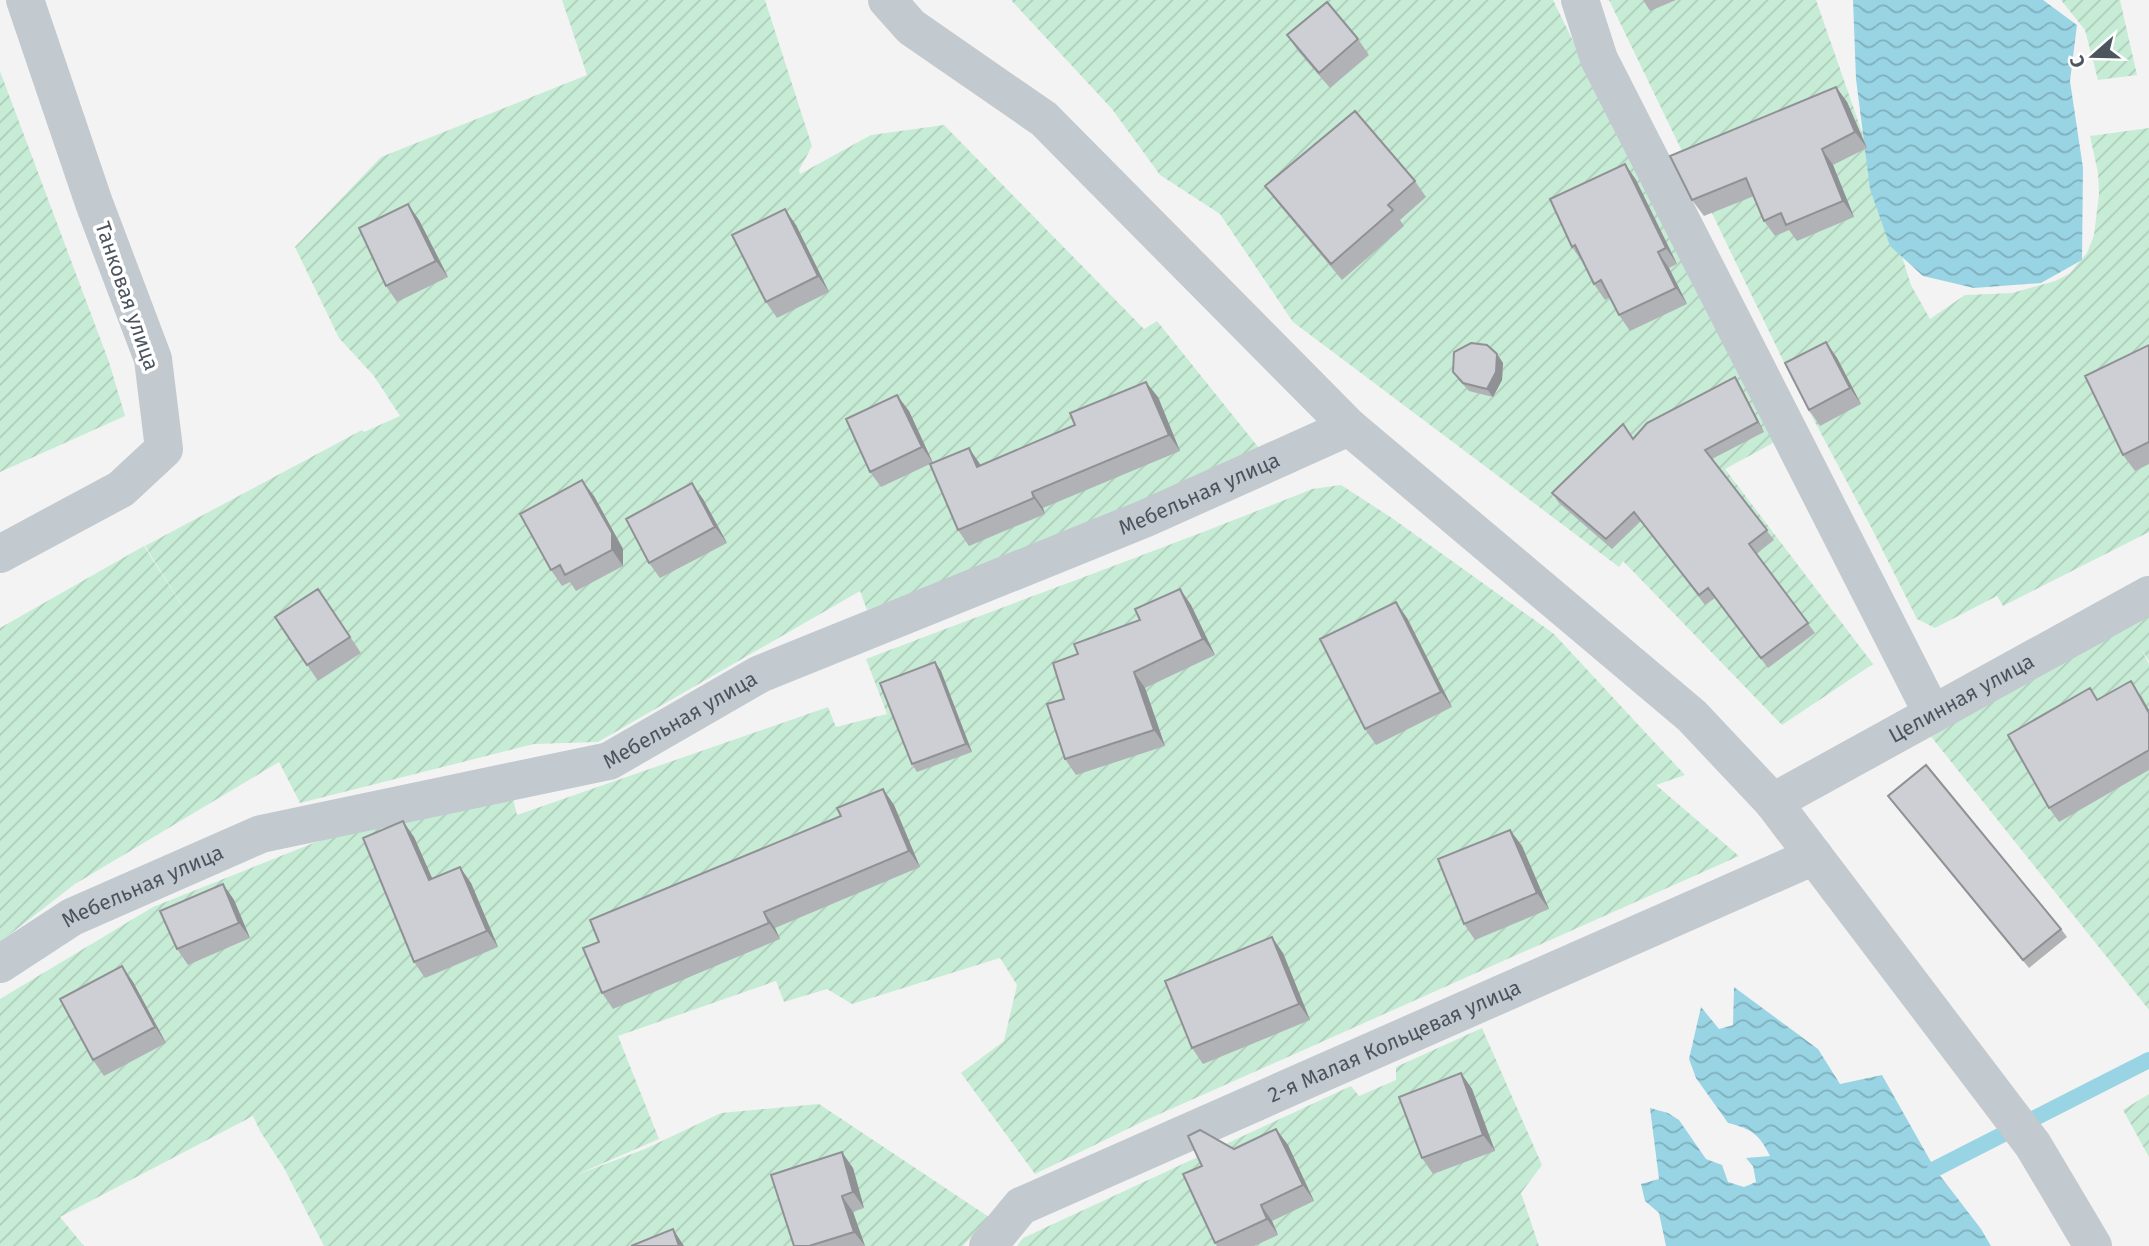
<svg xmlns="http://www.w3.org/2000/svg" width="2149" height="1246" font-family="'Fira Sans',sans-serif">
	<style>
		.garden { fill: url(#garden-furrows) }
		.water { fill: url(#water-waves) }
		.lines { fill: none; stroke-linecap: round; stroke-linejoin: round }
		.stream { stroke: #99d4e4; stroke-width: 16 }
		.minor { stroke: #c2c9cf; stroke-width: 38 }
		.wall { fill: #b0b2b6 }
		.shaded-wall { fill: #909194 }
		.building { fill: #cdcfd4; stroke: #909194; stroke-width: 2 }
		.labels { text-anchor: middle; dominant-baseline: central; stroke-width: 7; stroke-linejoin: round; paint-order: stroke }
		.street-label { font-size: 21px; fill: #4c555e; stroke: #fff }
	</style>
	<defs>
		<pattern id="garden-furrows" width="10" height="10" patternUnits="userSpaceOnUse" patternTransform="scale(1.75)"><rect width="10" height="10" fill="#c7ecd6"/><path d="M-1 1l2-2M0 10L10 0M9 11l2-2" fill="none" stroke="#adccba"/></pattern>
		<pattern id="water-waves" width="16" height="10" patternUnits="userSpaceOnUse" patternTransform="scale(1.75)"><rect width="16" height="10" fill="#99d4e4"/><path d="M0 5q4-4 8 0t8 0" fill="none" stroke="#7fafbc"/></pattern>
	</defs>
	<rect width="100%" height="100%" fill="#f4f3f3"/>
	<!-- garden -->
	<path class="garden" d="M562,0H765L812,146L799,170L800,174L871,135L944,125L1144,329L1157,321L1263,453L1070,535L867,610L860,591L598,742L534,744L300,803L279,762L75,884L0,942V628L144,546L195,626L145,546L362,430L364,432L400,416L374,376L339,338L295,247L381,157L587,75Z
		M1011,0H1553L1624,145L1784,437L1725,469L1873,664L1782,725L1623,561L1619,567L1293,322L1220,214L1160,175L1112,109Z
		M1609,0H1816L1870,155L1911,285L1930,319L1965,295L2012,293L2055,281L2069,274L2087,253L2094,235L2099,194L2098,173L2090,136L2149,128V532L2003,606L1997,596L1935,628L1917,619L1871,527L1793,381Z
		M2061,0H2120L2137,75L2098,80L2085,30Z
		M0,71L109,362L125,416L0,472Z
		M1341,485L1392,518L1554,634L1685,775L1656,785L1739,856L1144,1121L1035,1174L961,1073L1004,1041L1017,985L1000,958L852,1004L827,989L784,1002L776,981L618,1036L659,1139L576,1175L645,1149L721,1113L819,1104L989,1217L963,1246H324L284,1168L260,1131L253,1116L60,1217L84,1246H0V999L153,907L326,838L510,786L517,815L828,707L836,727L887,714L866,659C1014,602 1164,549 1312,489Z
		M2149,609V661L2141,649L2149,664V1010L1925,729Z
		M1482,1028L1542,1165L1521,1193L1539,1246H1017L1023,1238L1351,1086L1359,1096L1396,1080V1067Z
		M2149,1094V1157L2123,1110Z"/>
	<!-- water -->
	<path class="water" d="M1853,0H2043L2077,25L2070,81L2083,168L2082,260L2041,283L1974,288L1923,276L1890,246L1870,189L1856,79Z
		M1734,987L1818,1049L1840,1084L1882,1075L1935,1169L1981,1229L1991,1246H1666L1659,1213L1645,1201L1641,1184L1659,1179L1650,1108L1668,1113L1679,1120L1706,1159L1722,1165L1728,1182L1744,1187L1756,1182L1753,1166L1746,1158L1770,1156C1759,1134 1752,1129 1728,1123L1696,1078L1689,1059L1701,1007L1719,1029L1733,1025Z"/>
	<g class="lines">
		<!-- stream -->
		<path class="stream" d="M1935,1169L2149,1060"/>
		<!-- minor -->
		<g class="minor">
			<path d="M887,0L911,27L1044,119L1349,427L1692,716L1773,802L2033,1145L2093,1246"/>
			<path d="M1580,0L1599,59L1932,713"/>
			<path d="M0,554L121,489L164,449L153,359L94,203L25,0"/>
			<path id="s1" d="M1773,802L2149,595"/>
			<path id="s2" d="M0,964L72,917L261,834L609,761L760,674L1144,519L1349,427"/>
			<path id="s3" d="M988,1246L1021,1206L1814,856"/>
		</g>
	</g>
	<!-- wall -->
	<path class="wall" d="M1643,0H1676L1650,11Z
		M1287,35L1358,39L1369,55L1330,88L1298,51Z
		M1836,87L1847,102L1867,148L1833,165L1854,217L1797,241L1789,230L1775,236L1764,221L1754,196L1704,216L1692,200Z
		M1625,164L1636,180L1677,264L1669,268L1687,304L1630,331L1619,315L1610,297L1605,300L1594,284L1583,263L1572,247Z
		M1415,181L1426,197L1400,220L1404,226L1342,280L1277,202L1265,186Z
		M419,220L448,277L397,302L386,286Z
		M796,225L829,292L777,318L766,302Z
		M1826,342L1837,358L1861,404L1820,426L1809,410Z
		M2149,345V464L2135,471L2123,455Z
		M1497,354L1503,363L1502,380L1493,397L1469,391L1459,380L1453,372Z
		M1735,377L1741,387L1764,432L1712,459L1774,540L1756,554L1815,633L1768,668L1715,598L1705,605L1641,521L1612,549L1559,503L1552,493L1633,439Z
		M1158,397L1180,451L1043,508L1045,514L969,546L958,530L930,464L881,487L870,472L909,411L933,463L980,465Z
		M594,496L623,549V566L576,591L570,582L562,586L551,570Z
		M703,499L727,543L660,578L649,563Z
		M318,589L361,653L318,681L275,617Z
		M1180,589L1191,605L1215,655L1145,688L1165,746L1076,775L1065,759L1064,699L1140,620Z
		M1407,618L1452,707L1376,745L1365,729Z
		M935,662L941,671L972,752L917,772L912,764Z
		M2090,688L2098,700L2141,695L2149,710V770L2059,822L2049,808Z
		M883,789L894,805L920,867L775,928L780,939L613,1009L602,993L599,942L841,816Z
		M1888,796L2061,929L2067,937L2029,968Z
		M1510,830L1522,846L1549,909L1475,940L1464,924Z
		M414,837L432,878L471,883L498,947L425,978L414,962Z
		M223,884L234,900L250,938L188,965L177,949Z
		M1283,953L1310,1020L1203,1064L1192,1048Z
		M122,966L133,982L166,1043L104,1076L93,1060Z
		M1461,1073L1472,1089L1495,1151L1433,1174L1422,1158Z
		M1276,1129L1288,1145L1314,1201L1272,1221L1278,1235L1254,1246H1217L1215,1243L1234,1149Z
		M853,1168L864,1208L853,1212L865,1246H794Z"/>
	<!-- shaded-wall -->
	<path class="shaded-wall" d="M1836,87L1847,102L1867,148L1855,132Z
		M1822,149L1833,165L1854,217L1843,201Z
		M1625,164L1636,180L1677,264L1666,248Z
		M408,204L419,220L448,277L436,261Z
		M785,209L796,225L829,292L818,276Z
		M1658,252L1669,268L1687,304L1676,288Z
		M1826,342L1837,358L1861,404L1850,388Z
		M1497,354L1503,363L1502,380L1493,397L1487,389Z
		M1735,377L1741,387L1764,432L1758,422Z
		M1146,382L1158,397L1180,451L1169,435Z
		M897,395L909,411L933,463L922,447Z
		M969,448L980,464L988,483L977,467Z
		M582,480L594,496L623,549V566L612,550Z
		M692,483L703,499L727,543L715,527Z
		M1032,492L1043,508L1045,514L1034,498Z
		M1180,589L1191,605L1215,655L1203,639Z
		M1396,602L1407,618L1452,707L1441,692Z
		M935,662L941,671L972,752L966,744Z
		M1134,672L1145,688L1165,746L1154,730Z
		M2131,681L2149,710V713Z
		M883,789L894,805L920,867L909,851Z
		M403,821L414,837L440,896L429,880Z
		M1510,830L1522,846L1549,909L1537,893Z
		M460,867L471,883L498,947L487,931Z
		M223,884L234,900L250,938L239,923Z
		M764,912L775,928L780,939L769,923Z
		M1272,937L1283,953L1310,1020L1299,1004Z
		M122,966L133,982L166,1043L155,1027Z
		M1461,1073L1472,1089L1495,1151L1483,1135Z
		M1276,1129L1288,1145L1314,1201L1303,1185Z
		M842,1152L853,1168L864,1208L853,1192Z
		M842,1196L853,1212L865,1246L854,1232Z
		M1261,1205L1272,1221L1278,1235L1267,1219Z
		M673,1229L684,1246H679Z"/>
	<!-- building -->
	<path class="building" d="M1327,2L1358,39L1319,73L1287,35Z
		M1836,87L1855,132L1822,149L1843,201L1786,225L1781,213L1764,221L1746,178L1692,200L1670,156Z
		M1355,111L1415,181L1388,205L1393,210L1331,264L1265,186Z
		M1625,164L1666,248L1658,252L1676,288L1619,315L1601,280L1594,284L1575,245L1572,247L1550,199Z
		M408,204L436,261L386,286L359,228Z
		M785,209L818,276L766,302L732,235Z
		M1826,342L1850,388L1809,410L1785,363Z
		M1471,343L1487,345L1497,354L1496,372L1487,389L1463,383L1453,372L1454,352Z
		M2149,345V442L2123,455L2085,376Z
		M1735,377L1758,422L1705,450L1767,530L1749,544L1808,623L1761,658L1708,588L1699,595L1634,512L1606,539L1552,493L1623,424L1633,439L1647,423Z
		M1146,382L1169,435L1032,492L1034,498L958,530L930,464L969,448L977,467L1075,425L1070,413Z
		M897,395L922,447L870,472L846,419Z
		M582,480L612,533V550L565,575L560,565L551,570L520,514Z
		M692,483L715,527L649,563L626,519Z
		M318,589L350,637L307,665L275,617Z
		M1180,589L1203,639L1134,672L1154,730L1065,759L1047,704L1064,699L1053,663L1078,654L1074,644L1140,620L1135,609Z
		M1396,602L1441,692L1365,729L1320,639Z
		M935,662L966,744L912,764L880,683Z
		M2131,681L2149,713V750L2049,808L2008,735L2090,688L2097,700Z
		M1926,765L2061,929L2023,960L1888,796Z
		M883,789L909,851L764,912L769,923L602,993L583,948L599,942L590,920L841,816L837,808Z
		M403,821L429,880L460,867L487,931L414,962L363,838Z
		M1510,830L1537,893L1464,924L1438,859Z
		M223,884L239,923L177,949L160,911Z
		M1272,937L1299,1004L1192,1048L1165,981Z
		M122,966L155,1027L93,1060L60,999Z
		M1461,1073L1483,1135L1422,1158L1399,1097Z
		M1276,1129L1303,1185L1261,1205L1267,1219L1215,1243L1183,1174L1202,1166L1188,1136L1200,1130L1234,1149Z
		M842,1152L853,1192L842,1196L854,1232L809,1246H794L771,1175Z
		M673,1229L679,1246H631Z"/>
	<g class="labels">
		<!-- street labels -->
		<g class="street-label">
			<text transform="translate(127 296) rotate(71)">Танковая улица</text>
			<text stroke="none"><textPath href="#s2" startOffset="1297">Мебельная улица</textPath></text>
			<text stroke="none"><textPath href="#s1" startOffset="215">Целинная улица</textPath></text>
			<text stroke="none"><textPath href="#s2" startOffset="730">Мебельная улица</textPath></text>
			<text stroke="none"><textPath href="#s2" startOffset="163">Мебельная улица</textPath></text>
			<text stroke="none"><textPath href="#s3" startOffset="460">2-я Малая Кольцевая улица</textPath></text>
		</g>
	</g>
	<!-- north arrow -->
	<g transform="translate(2093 56) rotate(250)" stroke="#ffffff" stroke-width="5" paint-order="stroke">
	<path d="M0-5L12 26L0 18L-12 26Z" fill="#4c555e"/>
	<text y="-10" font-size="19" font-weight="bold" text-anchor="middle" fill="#4c555e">С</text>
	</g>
</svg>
